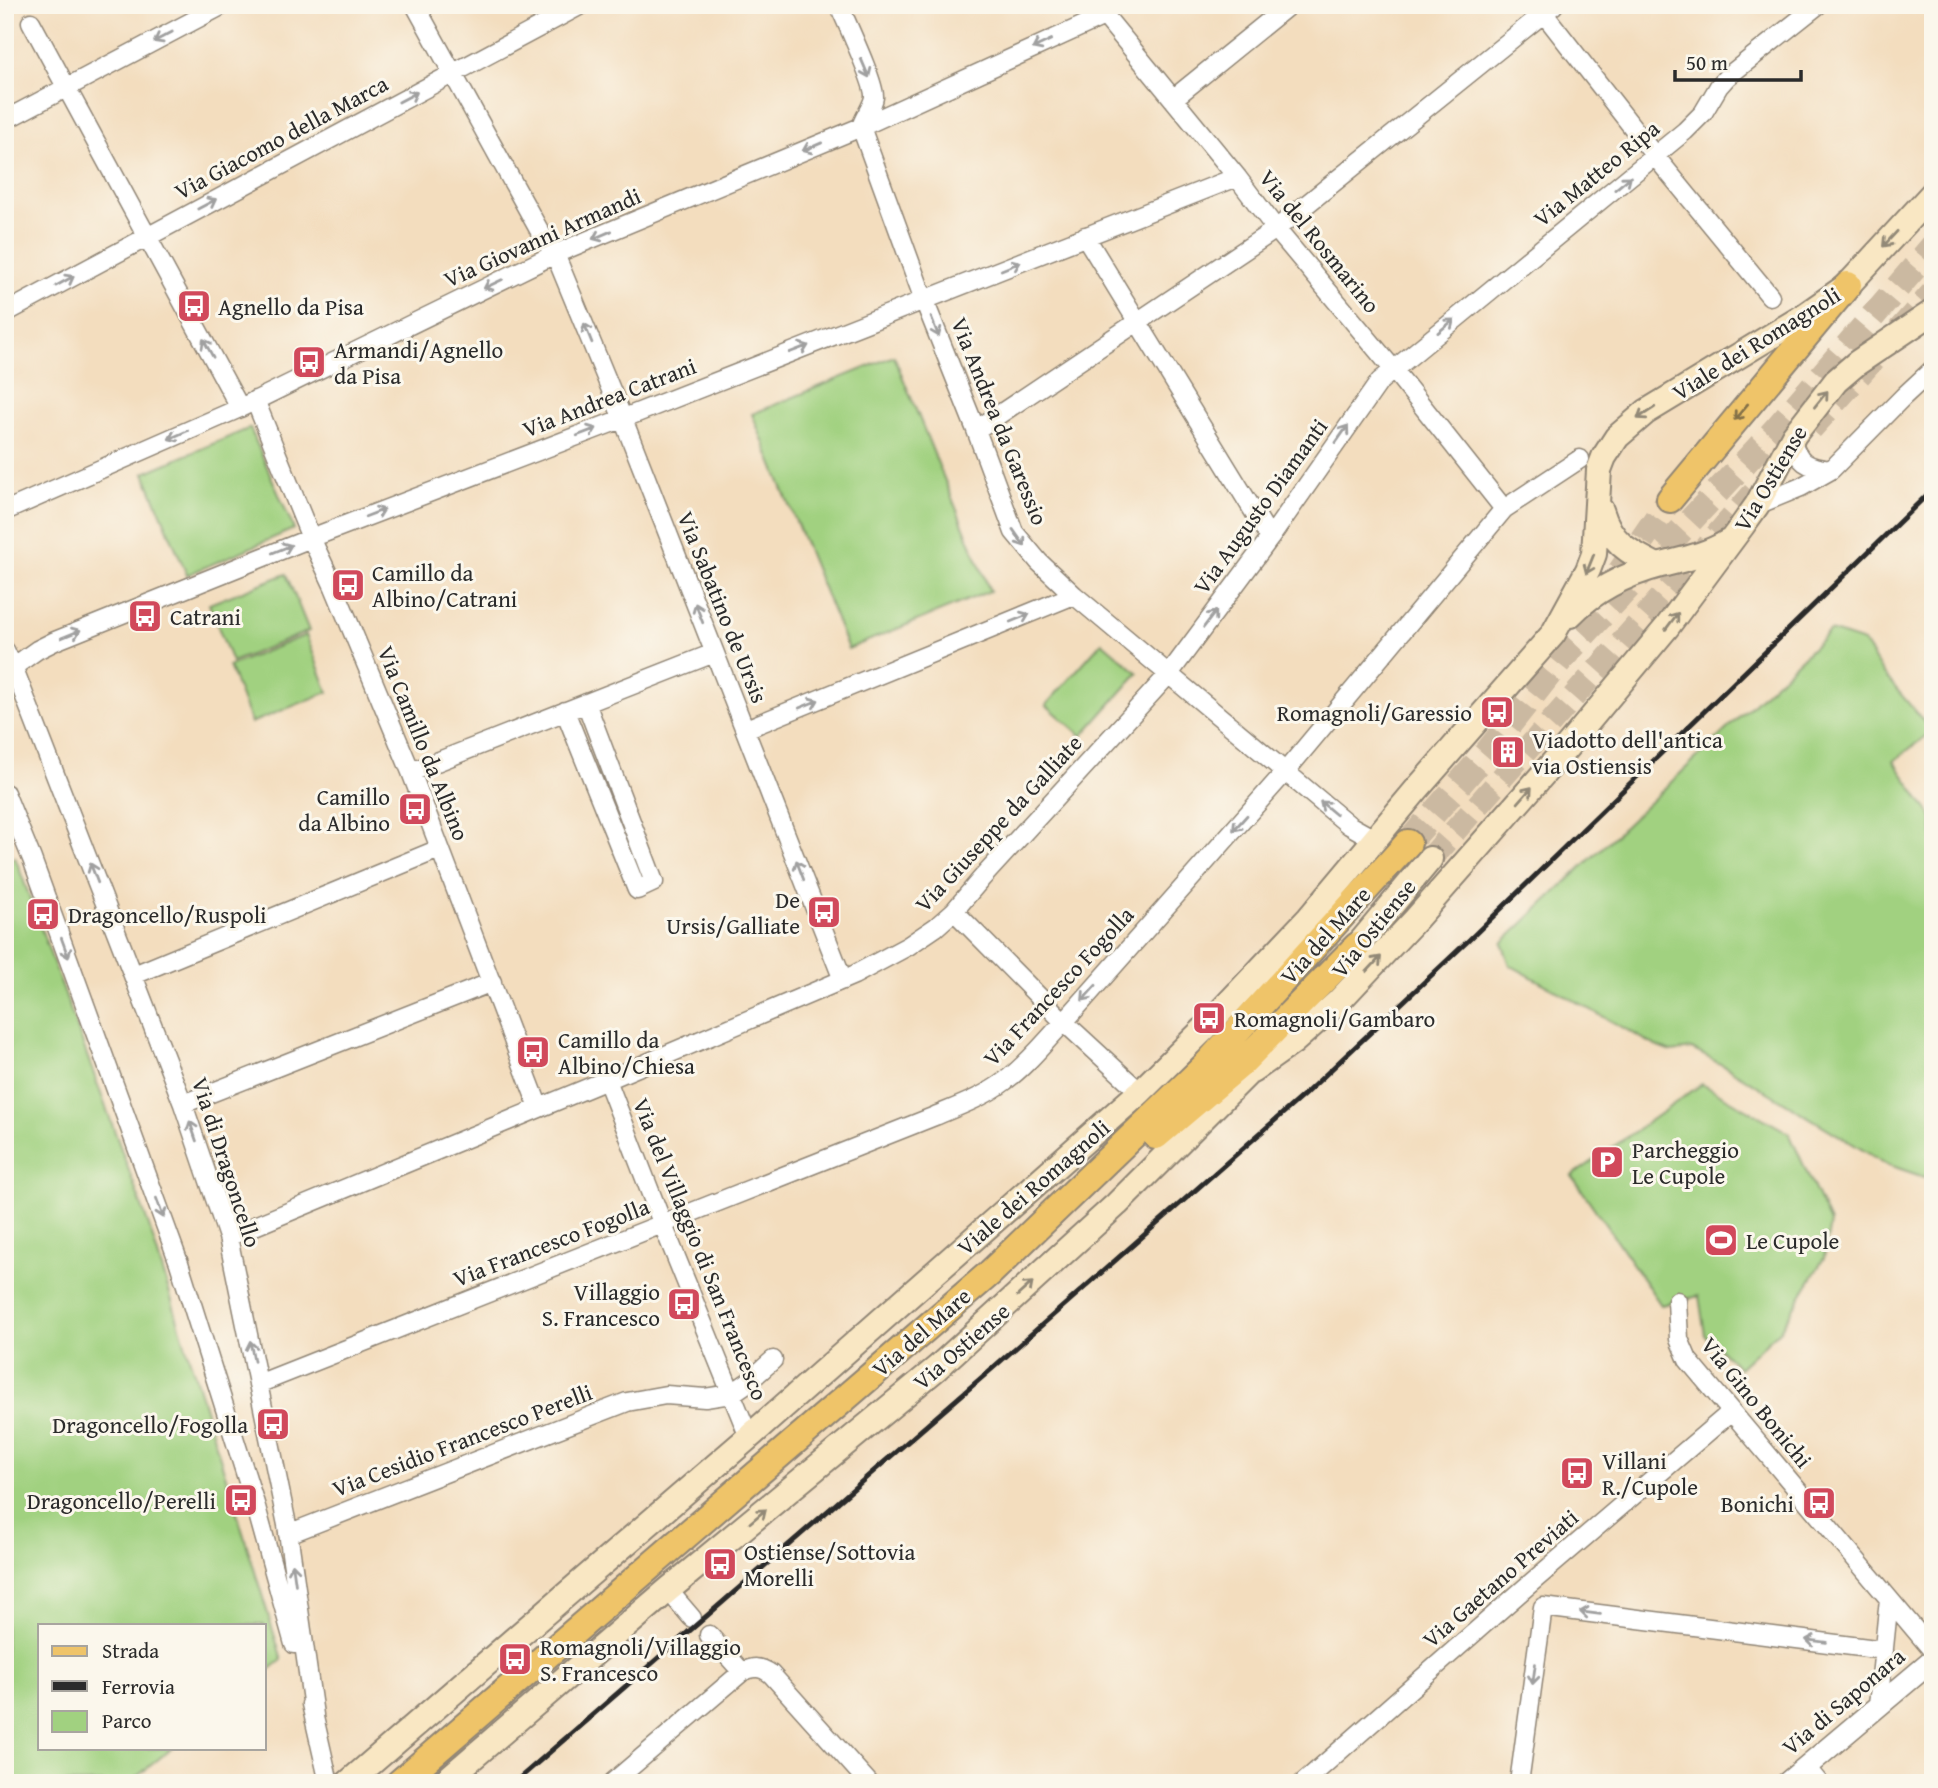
<svg xmlns="http://www.w3.org/2000/svg" width="1938" height="1788" font-family="'Gentium Book Plus',serif">
	<style>
		.green { fill: #a1d180; stroke: #667e56; stroke-width: 2 }
		.lines { fill: none; stroke-linecap: round; stroke-linejoin: round }
		.secondary-tunnel { stroke: #cbb9a1; stroke-width: 24; stroke-dasharray: 24 12; stroke-linecap: butt }
		.primary-tunnel { stroke: #cbb9a1; stroke-width: 26; stroke-dasharray: 26 13; stroke-linecap: butt }
		.minor-casing { stroke: #8f8474; stroke-width: 21 }
		.tertiary-casing { stroke: #8f8474; stroke-width: 24 }
		.secondary-casing { stroke: #8f8474; stroke-width: 28 }
		.primary-casing { stroke: #8f8474; stroke-width: 30 }
		.minor { stroke: #fff; stroke-width: 18 }
		.tertiary { stroke: #fff; stroke-width: 21 }
		.secondary { stroke: #f9e7c3; stroke-width: 24 }
		.primary { stroke: #efc469; stroke-width: 26 }
		.rail { stroke: #2b2b2b; stroke-width: 5 }
		.oneway { stroke: #a0a0a0 }
		.oneway2 { stroke: #928977 }
		.oneway3 { stroke: #837047 }
		.labels { text-anchor: middle; dominant-baseline: central; stroke-width: 6; stroke-linejoin: round; paint-order: stroke }
		.street-label { font-size: 23px; fill: #2b2b2b; stroke: #fbf7ec }
		.poi-label { font-size: 23px; fill: #2b2b2b; stroke: #fbf7ec; text-anchor: start }
	</style>
	<rect width="100%" height="100%" fill="#fbf7ec"/>
	<filter id="ink" filterUnits="userSpaceOnUse"><feTurbulence type="fractalNoise" baseFrequency=".0143" numOctaves="2"/><feDisplacementMap in="SourceGraphic" scale="14" xChannelSelector="R" yChannelSelector="G"/><feConvolveMatrix kernelMatrix="1 2 1 2 8 2 1 2 1" color-interpolation-filters="sRGB"/></filter>
	<filter id="wash" filterUnits="userSpaceOnUse"><feTurbulence type="fractalNoise" baseFrequency=".00686" numOctaves="4" result="noise"/><feDisplacementMap in="SourceGraphic" scale="28" xChannelSelector="R" yChannelSelector="G"/><feGaussianBlur stdDeviation="1.57" result="paint"/><feColorMatrix in="noise" values="0 0 0 0 0 0 0 0 0 0 0 0 0 0 0 0 0 1.4 0 .05"/><feComposite in="paint" operator="in"/></filter>
	<g filter="url(#wash)">
		<rect width="100%" height="100%" fill="#f3ddbe"/>
		<!-- green -->
		<path class="green" d="M894,356L990,591L848,649L752,414Z
			M250,428L294,529L187,575L144,473Z
			M286,574L309,631L232,662L209,604Z
			M1830,631L1864,642L1882,672L1932,731L1894,761L1933,818V1180L1886,1164L1728,1068L1692,1049L1671,1052L1658,1047L1510,965L1502,943Z
			M306,635L328,692L251,723L229,666Z
			M1102,642L1138,673L1082,736L1046,705Z
			M15,857L149,1226L282,1660L264,1674V1625H40V1748H172L129,1783H5V863Z
			M1702,1084L1789,1133L1830,1223L1824,1258L1780,1330L1739,1368L1705,1335L1699,1296L1661,1305L1572,1176Z"/>
	</g>
	<g filter="url(#ink)">
		<g class="lines">
			<!-- secondary-tunnel -->
			<path class="secondary-tunnel" d="M1899,330L1933,292
				M1811,429L1873,360
				M1430,859L1754,493"/>
			<!-- primary-tunnel -->
			<path class="primary-tunnel" d="M1620,572L1670,499
				M1408,843L1488,751L1562,658L1777,428L1933,246"/>
			<!-- minor casing -->
			<g class="minor-casing">
				<path id="minor" d="M415,5L544,239L555,254L623,419L843,980
					M839,5C846,22 875,83 874,97C873,106 864,117 861,127L924,300L976,430L1014,532L1039,562L1074,595L1349,825L1374,839
					M1096,5L1237,177L1276,229L1393,369L1504,509
					M1538,6L1655,156L1770,296
					M31,22L240,408
					M1173,99L1289,5
					M5,120L223,5
					M1085,236L1270,538
					M5,313L581,5
					M255,400L311,538L334,587L411,772L539,1108
					M976,430L1276,229L1554,5
					M1831,470L1904,396L1933,369
					M1757,505L1801,487L1831,470C1806,467 1799,463 1791,439
					M5,511L240,408L555,254L861,127L1104,16
					M5,650L16,674L183,1104L228,1237L287,1525L314,1715
					M5,673L37,650L55,641L311,538L619,420L1237,177
					M565,711L637,890L654,882L586,703
					M746,729L1074,595
					M411,772L714,653
					M5,793L32,859L179,1263L256,1507L294,1644
					M954,911L1064,1022L1140,1092
					M134,975L439,849
					M607,1080L663,1225L749,1437
					M183,1104L492,982
					M228,1237L607,1080L854,975L908,946L936,927L954,911L982,878L1169,674L1270,538L1380,381L1685,131L1703,113L1719,86L1727,77L1818,5
					M1677,1301L1679,1339L1688,1360L1933,1651
					M258,1384L935,1116C959,1106 984,1097 1005,1081C1027,1065 1045,1042 1064,1022L1285,772L1504,509L1580,459
					M288,1534L627,1402L666,1395L705,1398L731,1394L747,1383L773,1360
					M668,1590L692,1618
					M1543,1607L1884,1650
					M709,1635L742,1672
					M311,1704L329,1783
					M1878,1706L1889,1599
					M1806,1767L1819,1783
					M612,1783L742,1672C753,1667 760,1666 771,1674L869,1783
					M1303,1783L1525,1588L1731,1412
					M1519,1783L1543,1607"/>
			</g>
			<!-- tertiary casing -->
			<g class="tertiary-casing">
				<path id="tertiary" d="M1787,1783L1933,1660"/>
			</g>
			<!-- secondary casing -->
			<g class="secondary-casing">
				<path id="secondary" d="M1601,510C1611,543 1627,551 1657,566
					M1570,615C1594,590 1627,574 1661,565C1685,559 1707,555 1728,542
					M1345,961L1430,859
					M1252,1071L1293,1042L1338,1002L1416,919L1567,747L1667,627L1742,526L1757,505L1794,435L1836,381L1857,363L1933,312
					M348,1783L749,1437L1140,1092L1205,1028L1309,918L1417,789L1553,634L1588,570L1594,554L1599,470L1604,457L1617,437L1646,412L1801,318L1848,285L1933,193
					M443,1783L668,1590L937,1368L1117,1204L1263,1058"/>
			</g>
			<!-- primary casing -->
			<g class="primary-casing">
				<path id="primary" d="M1670,499L1848,285
					M1156,1136L1241,1064L1357,946
					M399,1783L990,1273L1206,1065L1408,843"/>
			</g>
			<!-- minor -->
			<use href="#minor" class="minor"/>
			<!-- tertiary -->
			<use href="#tertiary" class="tertiary"/>
			<!-- secondary -->
			<use href="#secondary" class="secondary"/>
			<!-- primary -->
			<use href="#primary" class="primary"/>
			<!-- rail -->
			<path class="rail" d="M514,1783L995,1366L1306,1093L1469,940L1933,489"/>
		</g>
		<!-- one-way arrows -->
		<defs><path id="oneway-shaft" d="M-6 0H5M1.5-3L5.5 0L1.5 3" fill="none" stroke-width="1.6" stroke-linecap="round" stroke-linejoin="round" transform="scale(1.75)"/></defs>
		<g class="oneway">
			<use href="#oneway-shaft" transform="translate(163 37) rotate(152)"/>
			<use href="#oneway-shaft" transform="translate(1042 44) rotate(155)"/>
			<use href="#oneway-shaft" transform="translate(865 68) rotate(67)"/>
			<use href="#oneway-shaft" transform="translate(408 97) rotate(-28)"/>
			<use href="#oneway-shaft" transform="translate(812 147) rotate(157)"/>
			<use href="#oneway-shaft" transform="translate(1623 183) rotate(-39)"/>
			<use href="#oneway-shaft" transform="translate(207 204) rotate(-28)"/>
			<use href="#oneway-shaft" transform="translate(602 235) rotate(157)"/>
			<use href="#oneway-shaft" transform="translate(1011 266) rotate(-22)"/>
			<use href="#oneway-shaft" transform="translate(65 281) rotate(-29)"/>
			<use href="#oneway-shaft" transform="translate(493 284) rotate(154)"/>
			<use href="#oneway-shaft" transform="translate(1446 326) rotate(-39)"/>
			<use href="#oneway-shaft" transform="translate(935 327) rotate(68)"/>
			<use href="#oneway-shaft" transform="translate(588 333) rotate(-112)"/>
			<use href="#oneway-shaft" transform="translate(208 348) rotate(-119)"/>
			<use href="#oneway-shaft" transform="translate(799 349) rotate(-21)"/>
			<use href="#oneway-shaft" transform="translate(587 432) rotate(-21)"/>
			<use href="#oneway-shaft" transform="translate(1342 434) rotate(-55)"/>
			<use href="#oneway-shaft" transform="translate(178 435) rotate(156)"/>
			<use href="#oneway-shaft" transform="translate(375 513) rotate(-21)"/>
			<use href="#oneway-shaft" transform="translate(1019 538) rotate(55)"/>
			<use href="#oneway-shaft" transform="translate(282 549) rotate(-22)"/>
			<use href="#oneway-shaft" transform="translate(699 613) rotate(-111)"/>
			<use href="#oneway-shaft" transform="translate(1020 618) rotate(-22)"/>
			<use href="#oneway-shaft" transform="translate(1210 619) rotate(-53)"/>
			<use href="#oneway-shaft" transform="translate(71 634) rotate(-22)"/>
			<use href="#oneway-shaft" transform="translate(809 704) rotate(-22)"/>
			<use href="#oneway-shaft" transform="translate(1328 808) rotate(-140)"/>
			<use href="#oneway-shaft" transform="translate(1240 823) rotate(132)"/>
			<use href="#oneway-shaft" transform="translate(800 870) rotate(-111)"/>
			<use href="#oneway-shaft" transform="translate(94 873) rotate(-111)"/>
			<use href="#oneway-shaft" transform="translate(65 948) rotate(70)"/>
			<use href="#oneway-shaft" transform="translate(1089 993) rotate(132)"/>
			<use href="#oneway-shaft" transform="translate(193 1131) rotate(-109)"/>
			<use href="#oneway-shaft" transform="translate(160 1208) rotate(70)"/>
			<use href="#oneway-shaft" transform="translate(252 1351) rotate(-101)"/>
			<use href="#oneway-shaft" transform="translate(294 1574) rotate(-98)"/>
			<use href="#oneway-shaft" transform="translate(1590 1613) rotate(-173)"/>
			<use href="#oneway-shaft" transform="translate(1816 1641) rotate(-173)"/>
			<use href="#oneway-shaft" transform="translate(1534 1674) rotate(98)"/>
		</g>
		<g class="oneway2">
			<use href="#oneway-shaft" transform="translate(1890 239) rotate(133)"/>
			<use href="#oneway-shaft" transform="translate(1821 399) rotate(-51)"/>
			<use href="#oneway-shaft" transform="translate(1646 413) rotate(147)"/>
			<use href="#oneway-shaft" transform="translate(1590 564) rotate(112)"/>
			<use href="#oneway-shaft" transform="translate(1672 621) rotate(-53)"/>
			<use href="#oneway-shaft" transform="translate(1525 795) rotate(-49)"/>
			<use href="#oneway-shaft" transform="translate(1374 964) rotate(-47)"/>
			<use href="#oneway-shaft" transform="translate(1025 1289) rotate(-42)"/>
			<use href="#oneway-shaft" transform="translate(758 1516) rotate(-40)"/>
		</g>
		<use class="oneway3" href="#oneway-shaft" transform="translate(1741 412) rotate(130)"/>
	</g>
	<!-- icons -->
	<defs>
		<g id="bus-square" transform="scale(1.75)"><rect x="-9" y="-9" width="18" height="18" rx="4" fill="#d1495b" stroke="#fbf7ec"/><path d="M-5-6H5V4H4V6H2V4H-2V6H-4V4H-5ZM-3.5-4V0h7V-4ZM-3.5 1.2v1.5H-2V1.2ZM2 1.2v1.5H3.5V1.2Z" fill="#fff"/></g>
		<g id="building-square" transform="scale(1.75)"><rect x="-9" y="-9" width="18" height="18" rx="4" fill="#d1495b" stroke="#fbf7ec"/><path d="M-4-6H4V6H1V3H-1V6H-4ZM-2.5-4.3h1.7v1.8h-1.7ZM.8-4.3h1.7v1.8H.8ZM-2.5-1h1.7V.8h-1.7ZM.8-1h1.7V.8H.8Z" fill="#fff"/></g>
		<g id="parking-square" transform="scale(1.75)"><rect x="-9" y="-9" width="18" height="18" rx="4" fill="#d1495b" stroke="#fbf7ec"/><path d="M-3.5-5.5H1a3.5 3.5 0 0 1 0 7H-1V5.5H-3.5ZM-1-3.4V-.6H.8a1.4 1.4 0 0 0 0-2.8Z" fill="#fff"/></g>
		<g id="stadium-square" transform="scale(1.75)"><rect x="-9" y="-9" width="18" height="18" rx="4" fill="#d1495b" stroke="#fbf7ec"/><path d="M0-5a6.5 5 0 1 0 0 10a6.5 5 0 1 0 0-10ZM-3.5-1.8h7v3.6h-7Z" fill="#fff"/></g>
	</defs>
	<g fill-rule="evenodd">
		<use href="#bus-square" x="194" y="306"/>
		<use href="#bus-square" x="309" y="362"/>
		<use href="#bus-square" x="348" y="585"/>
		<use href="#bus-square" x="145" y="616"/>
		<use href="#bus-square" x="1497" y="712"/>
		<use href="#building-square" x="1508" y="752"/>
		<use href="#bus-square" x="415" y="809"/>
		<use href="#bus-square" x="824" y="912"/>
		<use href="#bus-square" x="43" y="914"/>
		<use href="#bus-square" x="1209" y="1018"/>
		<use href="#bus-square" x="533" y="1052"/>
		<use href="#parking-square" x="1607" y="1162"/>
		<use href="#stadium-square" x="1721" y="1240"/>
		<use href="#bus-square" x="684" y="1304"/>
		<use href="#bus-square" x="273" y="1424"/>
		<use href="#bus-square" x="1577" y="1473"/>
		<use href="#bus-square" x="241" y="1500"/>
		<use href="#bus-square" x="1819" y="1503"/>
		<use href="#bus-square" x="720" y="1564"/>
		<use href="#bus-square" x="515" y="1659"/>
	</g>
	<g class="labels">
		<!-- street labels -->
		<g class="street-label">
			<text transform="translate(281 137) rotate(-28)">Via Giacomo della Marca</text>
			<text transform="translate(1596 173) rotate(-39)">Via Matteo Ripa</text>
			<text transform="translate(542 237) rotate(-24)">Via Giovanni Armandi</text>
			<text transform="translate(1320 241) rotate(51)">Via del Rosmarino</text>
			<text transform="translate(1756 343) rotate(-32)">Viale dei Romagnoli</text>
			<text transform="translate(609 397) rotate(-21)">Via Andrea Catrani</text>
			<text transform="translate(1000 421) rotate(68)">Via Andrea da Garessio</text>
			<text transform="translate(1770 478) rotate(-59)">Via Ostiense</text>
			<text transform="translate(1260 506) rotate(-54)">Via Augusto Diamanti</text>
			<text transform="translate(723 607) rotate(68)">Via Sabatino de Ursis</text>
			<text transform="translate(424 743) rotate(68)">Via Camillo da Albino</text>
			<text transform="translate(998 823) rotate(-47)">Via Giuseppe da Galliate</text>
			<text transform="translate(1373 928) rotate(-51)">Via Ostiense</text>
			<text transform="translate(1325 935) rotate(-48)">Via del Mare</text>
			<text transform="translate(1058 986) rotate(-47)">Via Francesco Fogolla</text>
			<text transform="translate(227 1162) rotate(72)">Via di Dragoncello</text>
			<text transform="translate(1033 1187) rotate(-41)">Viale dei Romagnoli</text>
			<text transform="translate(551 1242) rotate(-21)">Via Francesco Fogolla</text>
			<text transform="translate(701 1249) rotate(68)">Via del Villaggio di San Francesco</text>
			<text transform="translate(921 1332) rotate(-41)">Via del Mare</text>
			<text transform="translate(961 1346) rotate(-41)">Via Ostiense</text>
			<text transform="translate(1757 1402) rotate(51)">Via Gino Bonichi</text>
			<text transform="translate(462 1440) rotate(-21)">Via Cesidio Francesco Perelli</text>
			<text transform="translate(1500 1578) rotate(-41)">Via Gaetano Previati</text>
			<text transform="translate(1843 1701) rotate(-40)">Via di Saponara</text>
		</g>
		<!-- poi labels -->
		<g class="poi-label">
			<text x="218" y="306">Agnello da Pisa</text>
			<text x="334" y="349">Armandi/Agnello<tspan x="334" dy="26">da Pisa</tspan></text>
			<text x="372" y="572">Camillo da<tspan x="372" dy="26">Albino/Catrani</tspan></text>
			<text x="170" y="616">Catrani</text>
			<text x="1472" y="712" text-anchor="end">Romagnoli/Garessio</text>
			<text x="1532" y="739">Viadotto dell'antica<tspan x="1532" dy="26">via Ostiensis</tspan></text>
			<text x="390" y="796" text-anchor="end">Camillo<tspan x="390" dy="26">da Albino</tspan></text>
			<text x="800" y="899" text-anchor="end">De<tspan x="800" dy="26">Ursis/Galliate</tspan></text>
			<text x="68" y="914">Dragoncello/Ruspoli</text>
			<text x="1234" y="1018">Romagnoli/Gambaro</text>
			<text x="558" y="1039">Camillo da<tspan x="558" dy="26">Albino/Chiesa</tspan></text>
			<text x="1632" y="1149">Parcheggio<tspan x="1632" dy="26">Le Cupole</tspan></text>
			<text x="1746" y="1240">Le Cupole</text>
			<text x="660" y="1291" text-anchor="end">Villaggio<tspan x="660" dy="26">S. Francesco</tspan></text>
			<text x="248" y="1424" text-anchor="end">Dragoncello/Fogolla</text>
			<text x="1602" y="1460">Villani<tspan x="1602" dy="26">R./Cupole</tspan></text>
			<text x="216" y="1500" text-anchor="end">Dragoncello/Perelli</text>
			<text x="1794" y="1503" text-anchor="end">Bonichi</text>
			<text x="744" y="1551">Ostiense/Sottovia<tspan x="744" dy="26">Morelli</tspan></text>
			<text x="540" y="1646">Romagnoli/Villaggio<tspan x="540" dy="26">S. Francesco</tspan></text>
		</g>
	</g>
	<!-- margin -->
	<rect width="1938" height="1788" fill="none" stroke="#fbf7ec" stroke-width="28"/>
	<!-- legend -->
	<rect x="38" y="1624" width="228" height="126" fill="#fbf7ec" stroke="#a8a59f" stroke-width="2"/>
	<rect x="52" y="1646" width="35" height="10" fill="#efc469" stroke="#a8a59f" stroke-width="2"/>
	<text x="102" y="1658" font-size="21" fill="#2b2b2b">Strada</text>
	<rect x="52" y="1681" width="35" height="10" fill="#2b2b2b" stroke="#a8a59f" stroke-width="2"/>
	<text x="102" y="1694" font-size="21" fill="#2b2b2b">Ferrovia</text>
	<rect x="52" y="1711" width="35" height="21" fill="#a1d180" stroke="#a8a59f" stroke-width="2"/>
	<text x="102" y="1728" font-size="21" fill="#2b2b2b">Parco</text>
	<!-- scale -->
	<path d="M1675 70v10h126v-10" fill="none" stroke="#2b2b2b" stroke-width="3.5"/>
	<text x="1686" y="70" font-size="21" fill="#2b2b2b" stroke="#fbf7ec" stroke-width="5" paint-order="stroke">50 m</text>
</svg>
